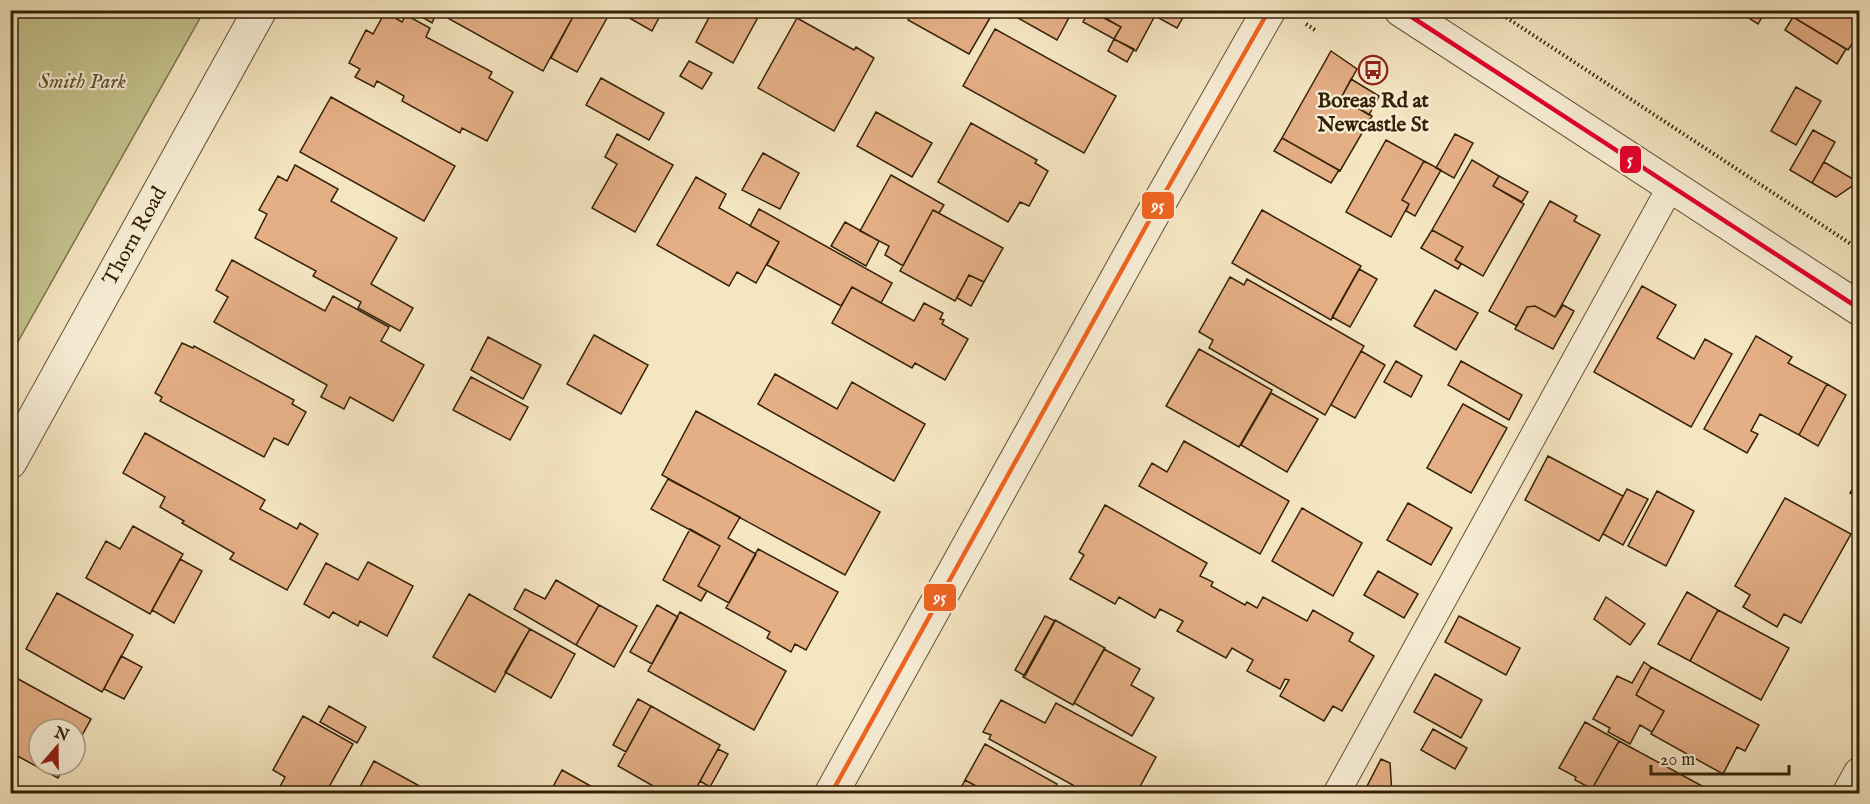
<svg xmlns="http://www.w3.org/2000/svg" width="1870" height="804" font-family="'IM FELL English',serif">
	<style>
		.green { fill: #c4c38e; stroke: #7c724a; stroke-width: 1.5 }
		.building { fill: #e5af86; stroke: #352107; stroke-width: 1.5 }
		.lines { fill: none; stroke-linecap: round; stroke-linejoin: round }
		.service-casing { stroke: #655236; stroke-width: 28 }
		.minor-casing { stroke: #655236; stroke-width: 35 }
		.path { stroke: #352107; stroke-width: 4; stroke-dasharray: 1.5 3; stroke-linecap: butt }
		.service { stroke: #f8efd7; stroke-width: 26 }
		.minor { stroke: #f8efd7; stroke-width: 33 }
		.bus-1-casing { stroke: #f8efd7; stroke-width: 9 }
		.bus-2-casing { stroke: #f8efd7; stroke-width: 9 }
		.bus-1 { stroke: #e4002b; stroke-width: 4.5 }
		.bus-2 { stroke: #f26522; stroke-width: 4.5 }
		.labels { text-anchor: middle; dominant-baseline: central; stroke-width: 4.5; stroke-linejoin: round; paint-order: stroke }
		.park-label { font-size: 21px; font-style: italic; fill: #605230; stroke: #f8efd7 }
		.poi-label { font-size: 21px; font-weight: bold; fill: #352107; stroke: #f8efd7 }
		.street-label { font-size: 21px; fill: #352107; stroke: #f8efd7 }
		.line-badge { stroke: #f8efd7; stroke-width: 2 }
		.badge-label { font-size: 16px; text-anchor: middle; font-weight: bold; fill: #fff }
	</style>
	<rect width="100%" height="100%" fill="#f5e6c2"/>
	<filter id="stains"><feTurbulence type="fractalNoise" baseFrequency=".00333" numOctaves="4"/><feColorMatrix values="0 0 0 0 .2 0 0 0 0 .09 0 0 0 0 .02 0 0 0 .5 -.17"/></filter>
	<radialGradient id="worn" r=".72"><stop offset=".6" stop-color="#630" stop-opacity="0"/><stop offset="1" stop-color="#630" stop-opacity=".3"/></radialGradient>
	<!-- green -->
	<path class="green" d="M11,10L204,11L11,354L10,11Z"/>
	<!-- building -->
	<path class="building" d="M410,10H574L576,11L543,71L437,12L432,23Z
		M574,10H594L607,18L577,72L551,58L576,11Z
		M620,10H663L652,31L619,12Z
		M713,10H762L733,63L696,42Z
		M914,10H993L994,11L969,54L908,20Z
		M1004,10H1073L1057,40Z
		M1089,10L1121,27L1114,39L1083,22Z
		M1091,10H1158L1136,51L1114,39L1121,27Z
		M1158,10H1187L1177,28L1155,16Z
		M1736,10H1766L1758,24Z
		M1795,10H1860V32L1848,50L1793,17L1792,16Z
		M385,12L402,22L406,15L430,28L426,37L492,72L489,78L513,92L487,141L462,128L460,133L402,101L404,96L377,81L374,87L355,77L360,69L349,63L366,30L373,34Z
		M1793,17L1846,49L1837,64L1785,30Z
		M797,18L854,50L856,47L874,58L834,131L758,88Z
		M995,29L1116,96L1084,153L963,86Z
		M1114,39L1134,49L1127,62L1108,51Z
		M1331,51L1357,69L1341,98L1372,116L1340,171L1282,138Z
		M689,61L712,73L702,89L680,76Z
		M601,78L664,113L649,140L586,105Z
		M1351,79L1379,96L1369,115L1341,98Z
		M1796,87L1821,101L1796,145L1771,131Z
		M331,97L455,166L424,221L300,152Z
		M876,112L932,143L912,177L857,146Z
		M971,123L1037,160L1035,163L1048,171L1029,206L1020,202L1008,222L938,182Z
		M1813,130L1835,142L1812,183L1790,170Z
		M617,134L673,165L635,232L592,208L617,164L605,157Z
		M1455,134L1473,143L1454,178L1436,168Z
		M1282,138L1339,170L1331,183L1274,151Z
		M1386,140L1424,161L1402,200L1409,204L1391,237L1346,212Z
		M763,153L799,173L780,209L742,190Z
		M1472,160L1499,176L1493,186L1524,204L1483,276L1455,260L1463,247L1432,230Z
		M1424,161L1441,170L1415,216L1406,211L1409,204L1402,200Z
		M1824,162L1858,182L1836,197L1812,183Z
		M295,165L338,189L331,201L397,238L371,284L413,308L400,331L358,308L361,302L313,276L316,271L255,238L267,214L259,210L278,176L287,181Z
		M891,175L944,205L939,213L933,210L903,266L885,255L889,246L860,231Z
		M1499,176L1528,192L1522,202L1493,186Z
		M696,177L726,194L719,208L779,242L756,283L737,272L729,286L657,245Z
		M1550,201L1577,216L1574,221L1600,235L1555,317L1535,306L1527,307L1517,326L1489,311Z
		M759,209L892,283L881,303L852,287L841,306L767,265L779,242L750,226Z
		M933,210L1003,248L984,282L969,275L955,301L900,271Z
		M1262,210L1361,266L1331,320L1232,263Z
		M845,222L879,241L866,266L831,246Z
		M1432,230L1463,247L1455,260L1461,264L1458,269L1421,248Z
		M232,260L325,311L333,296L389,327L381,341L424,365L393,421L350,397L344,409L321,397L327,385L214,322L228,297L216,290Z
		M1359,269L1377,279L1350,327L1332,317Z
		M969,275L984,282L971,306L957,298Z
		M1230,277L1244,285L1247,279L1364,346L1325,415L1209,348L1213,340L1199,332Z
		M1642,286L1676,305L1657,338L1694,359L1705,339L1732,354L1691,427L1594,372Z
		M852,287L914,321L924,303L943,313L940,319L944,320L942,324L968,339L945,380L915,363L912,368L832,323Z
		M1435,290L1478,313L1456,350L1414,326Z
		M1563,305L1574,311L1553,349L1515,329L1527,307L1535,306L1555,317Z
		M594,335L648,365L621,414L567,384Z
		M1756,336L1792,357L1788,363L1827,384L1799,435L1760,414L1751,431L1758,434L1747,453L1704,429Z
		M488,337L541,365L523,399L471,370Z
		M182,343L193,348L194,346L294,400L292,404L306,412L288,445L274,438L264,457L160,401L162,397L155,393Z
		M1199,349L1272,390L1239,447L1166,406Z
		M1361,351L1385,365L1355,418L1331,405Z
		M1396,361L1422,376L1411,397L1384,382Z
		M1461,361L1522,395L1509,420L1448,385Z
		M775,374L837,409L852,382L925,424L894,481L758,404Z
		M471,377L528,407L510,440L453,410Z
		M1827,384L1846,395L1818,446L1799,435Z
		M1271,393L1318,419L1287,472L1241,445Z
		M1463,404L1507,428L1471,493L1427,468Z
		M696,411L880,512L845,575L662,475Z
		M145,433L265,500L260,509L297,529L300,523L318,534L287,590L230,559L234,553L182,523L184,521L160,507L165,497L123,473Z
		M1184,441L1289,501L1260,554L1139,486L1152,463L1167,472Z
		M1548,456L1623,496L1599,541L1525,500Z
		M1860,477V498L1850,493Z
		M668,479L740,517L728,538L756,554L729,603L698,586L720,546L651,509Z
		M1627,489L1648,499L1623,545L1603,534Z
		M1657,491L1694,511L1666,566L1628,546Z
		M1785,498L1851,534L1801,623L1784,614L1777,627L1743,607L1750,595L1735,586Z
		M1408,503L1452,528L1431,565L1387,540Z
		M1105,505L1207,563L1200,576L1213,582L1211,586L1245,605L1247,602L1257,608L1263,597L1307,621L1313,610L1353,633L1349,641L1374,656L1342,711L1333,706L1324,721L1280,696L1289,680L1285,679L1280,689L1247,671L1253,660L1232,648L1226,658L1177,631L1183,621L1160,609L1155,618L1119,597L1115,604L1070,579L1084,555L1079,552Z
		M1302,508L1362,543L1333,596L1272,561Z
		M133,526L183,554L150,614L86,578L106,541L120,549Z
		M690,529L720,546L698,586L707,591L701,601L663,580Z
		M758,549L838,592L806,650L795,644L791,652L767,638L770,632L726,608Z
		M180,559L202,571L174,623L152,610Z
		M368,562L413,586L387,636L360,621L358,626L333,612L329,618L304,604L326,563L358,580Z
		M1378,571L1418,594L1404,618L1364,595Z
		M556,580L599,605L576,645L514,609L525,589L545,599Z
		M1687,592L1718,610L1690,661L1658,644Z
		M57,593L133,635L102,692L26,649Z
		M469,594L530,629L495,692L433,657Z
		M1606,597L1645,624L1630,645L1594,619Z
		M599,605L637,626L614,667L576,645Z
		M657,605L678,617L652,664L630,652Z
		M1718,610L1789,648L1761,700L1690,661Z
		M680,612L786,671L754,730L648,671Z
		M1045,616L1055,621L1025,676L1015,670Z
		M1459,616L1520,648L1506,675L1445,642Z
		M1055,620L1105,648L1073,705L1023,677Z
		M530,629L575,654L551,698L505,672Z
		M1104,649L1140,669L1131,685L1154,698L1132,736L1074,703Z
		M121,656L142,667L124,699L104,689Z
		M1644,662L1651,667L1636,695L1664,711L1652,732L1640,725L1630,744L1608,732L1610,728L1593,719L1617,676L1632,683Z
		M1651,667L1759,725L1745,751L1737,747L1723,774L1651,734L1664,711L1636,695Z
		M1435,674L1482,700L1461,738L1414,712Z
		M11,675L91,719L75,748V729H39V765H65L58,778L10,752Z
		M638,699L651,706L626,752L613,745Z
		M1001,700L1045,723L1056,703L1156,757L1136,794H1089L989,739L991,735L983,732Z
		M329,706L366,727L357,743L320,722Z
		M651,706L720,745L693,794H667L618,766Z
		M303,716L353,744L325,794H276L285,777L273,770Z
		M1585,722L1619,741L1592,789L1575,780L1576,777L1559,768Z
		M1433,729L1467,748L1455,769L1421,750Z
		M1619,741L1715,793L1596,794L1592,791V789Z
		M985,744L1057,784L1051,794H974L978,787L965,780Z
		M718,749L728,754L710,787L700,781Z
		M1381,759L1390,763L1392,794H1363Z
		M374,761L434,794H356Z
		M562,770L605,794H549Z
		M965,780L978,787L974,794H958Z
		M10,782L26,790L25,794H10Z"/>
	<g class="lines">
		<!-- service casing -->
		<g class="service-casing">
			<path id="service" d="M1336,794L1671,186"/>
		</g>
		<!-- minor casing -->
		<g class="minor-casing">
			<g id="minor">
				<path d="M1401,10L1860,309"/>
				<path id="s1" d="M10,462L260,10"/>
				<path d="M831,794L1150,219L1269,10"/>
				<path d="M1849,794L1860,774"/>
			</g>
		</g>
		<!-- path -->
		<path class="path" d="M1495,10L1860,250
			M1306,24L1315,30"/>
		<!-- service -->
		<use href="#service" class="service"/>
		<!-- minor -->
		<use href="#minor" class="minor"/>
		<!-- bus-1 casing -->
		<g class="bus-1-casing">
			<path id="bus-1" d="M1401,10L1860,309"/>
		</g>
		<!-- bus-2 casing -->
		<g class="bus-2-casing">
			<path id="bus-2" d="M831,794L1150,219L1269,10"/>
		</g>
		<!-- bus-1 -->
		<use href="#bus-1" class="bus-1"/>
		<!-- bus-2 -->
		<use href="#bus-2" class="bus-2"/>
	</g>
	<!-- icons -->
	<defs>
		<g id="bus-ring" transform="scale(1.5)"><circle r="9.5" fill="#f8efd7" stroke="#8f2418" stroke-width="1.5"/><path d="M-5-6H5V4H4V6H2V4H-2V6H-4V4H-5ZM-3.5-4V0h7V-4ZM-3.5 1.2v1.5H-2V1.2ZM2 1.2v1.5H3.5V1.2Z" fill="#8f2418"/></g>
	</defs>
	<g fill-rule="evenodd">
		<use href="#bus-ring" x="1373" y="70"/>
	</g>
	<g class="labels">
		<!-- park labels -->
		<g class="park-label">
			<text x="82" y="82">Smith Park</text>
		</g>
		<!-- poi labels -->
		<g class="poi-label">
			<text x="1373" y="101">Boreas Rd at<tspan x="1373" dy="24">Newcastle St</tspan></text>
		</g>
		<!-- street labels -->
		<g class="street-label">
			<text stroke="none"><textPath href="#s1" startOffset="258">Thorn Road</textPath></text>
		</g>
	</g>
	<g class="line-badge">
		<rect x="1619" y="145" width="23" height="29" rx="6" fill="#e4002b"/>
		<rect x="1141" y="191" width="34" height="29" rx="6" fill="#f26522"/>
		<rect x="923" y="583" width="34" height="29" rx="6" fill="#f26522"/>
	</g>
	<g class="badge-label">
		<text x="1630" y="165">5</text>
		<text x="1158" y="211">95</text>
		<text x="940" y="603">95</text>
	</g>
	<!-- margin -->
	<rect width="1870" height="804" fill="none" stroke="#f5e6c2" stroke-width="36"/>
	<rect x="12" y="12" width="1846" height="780" fill="none" stroke="#352107" stroke-width="3"/>
	<rect x="18" y="18" width="1834" height="768" fill="none" stroke="#352107" stroke-width="1.5"/>
	<!-- north arrow -->
	<g transform="translate(57 747) rotate(20)"><circle r="28" fill="#f8efd7" stroke="#aa9d84" stroke-width="1.5"/>
	<path d="M0-4.5L10 22L0 15L-10 22Z" fill="#8f2418"/>
	<text y="-9" font-size="16" font-weight="bold" text-anchor="middle" fill="#352107">N</text>
	</g>
	<!-- scale -->
	<path d="M1651 765v9h138v-9" fill="none" stroke="#352107" stroke-width="3"/>
	<text x="1660" y="765" font-size="18" fill="#352107" stroke="#f8efd7" stroke-width="4.5" paint-order="stroke">20 m</text>
	<rect width="100%" height="100%" filter="url(#stains)"/>
	<rect width="100%" height="100%" fill="url(#worn)"/>
</svg>
